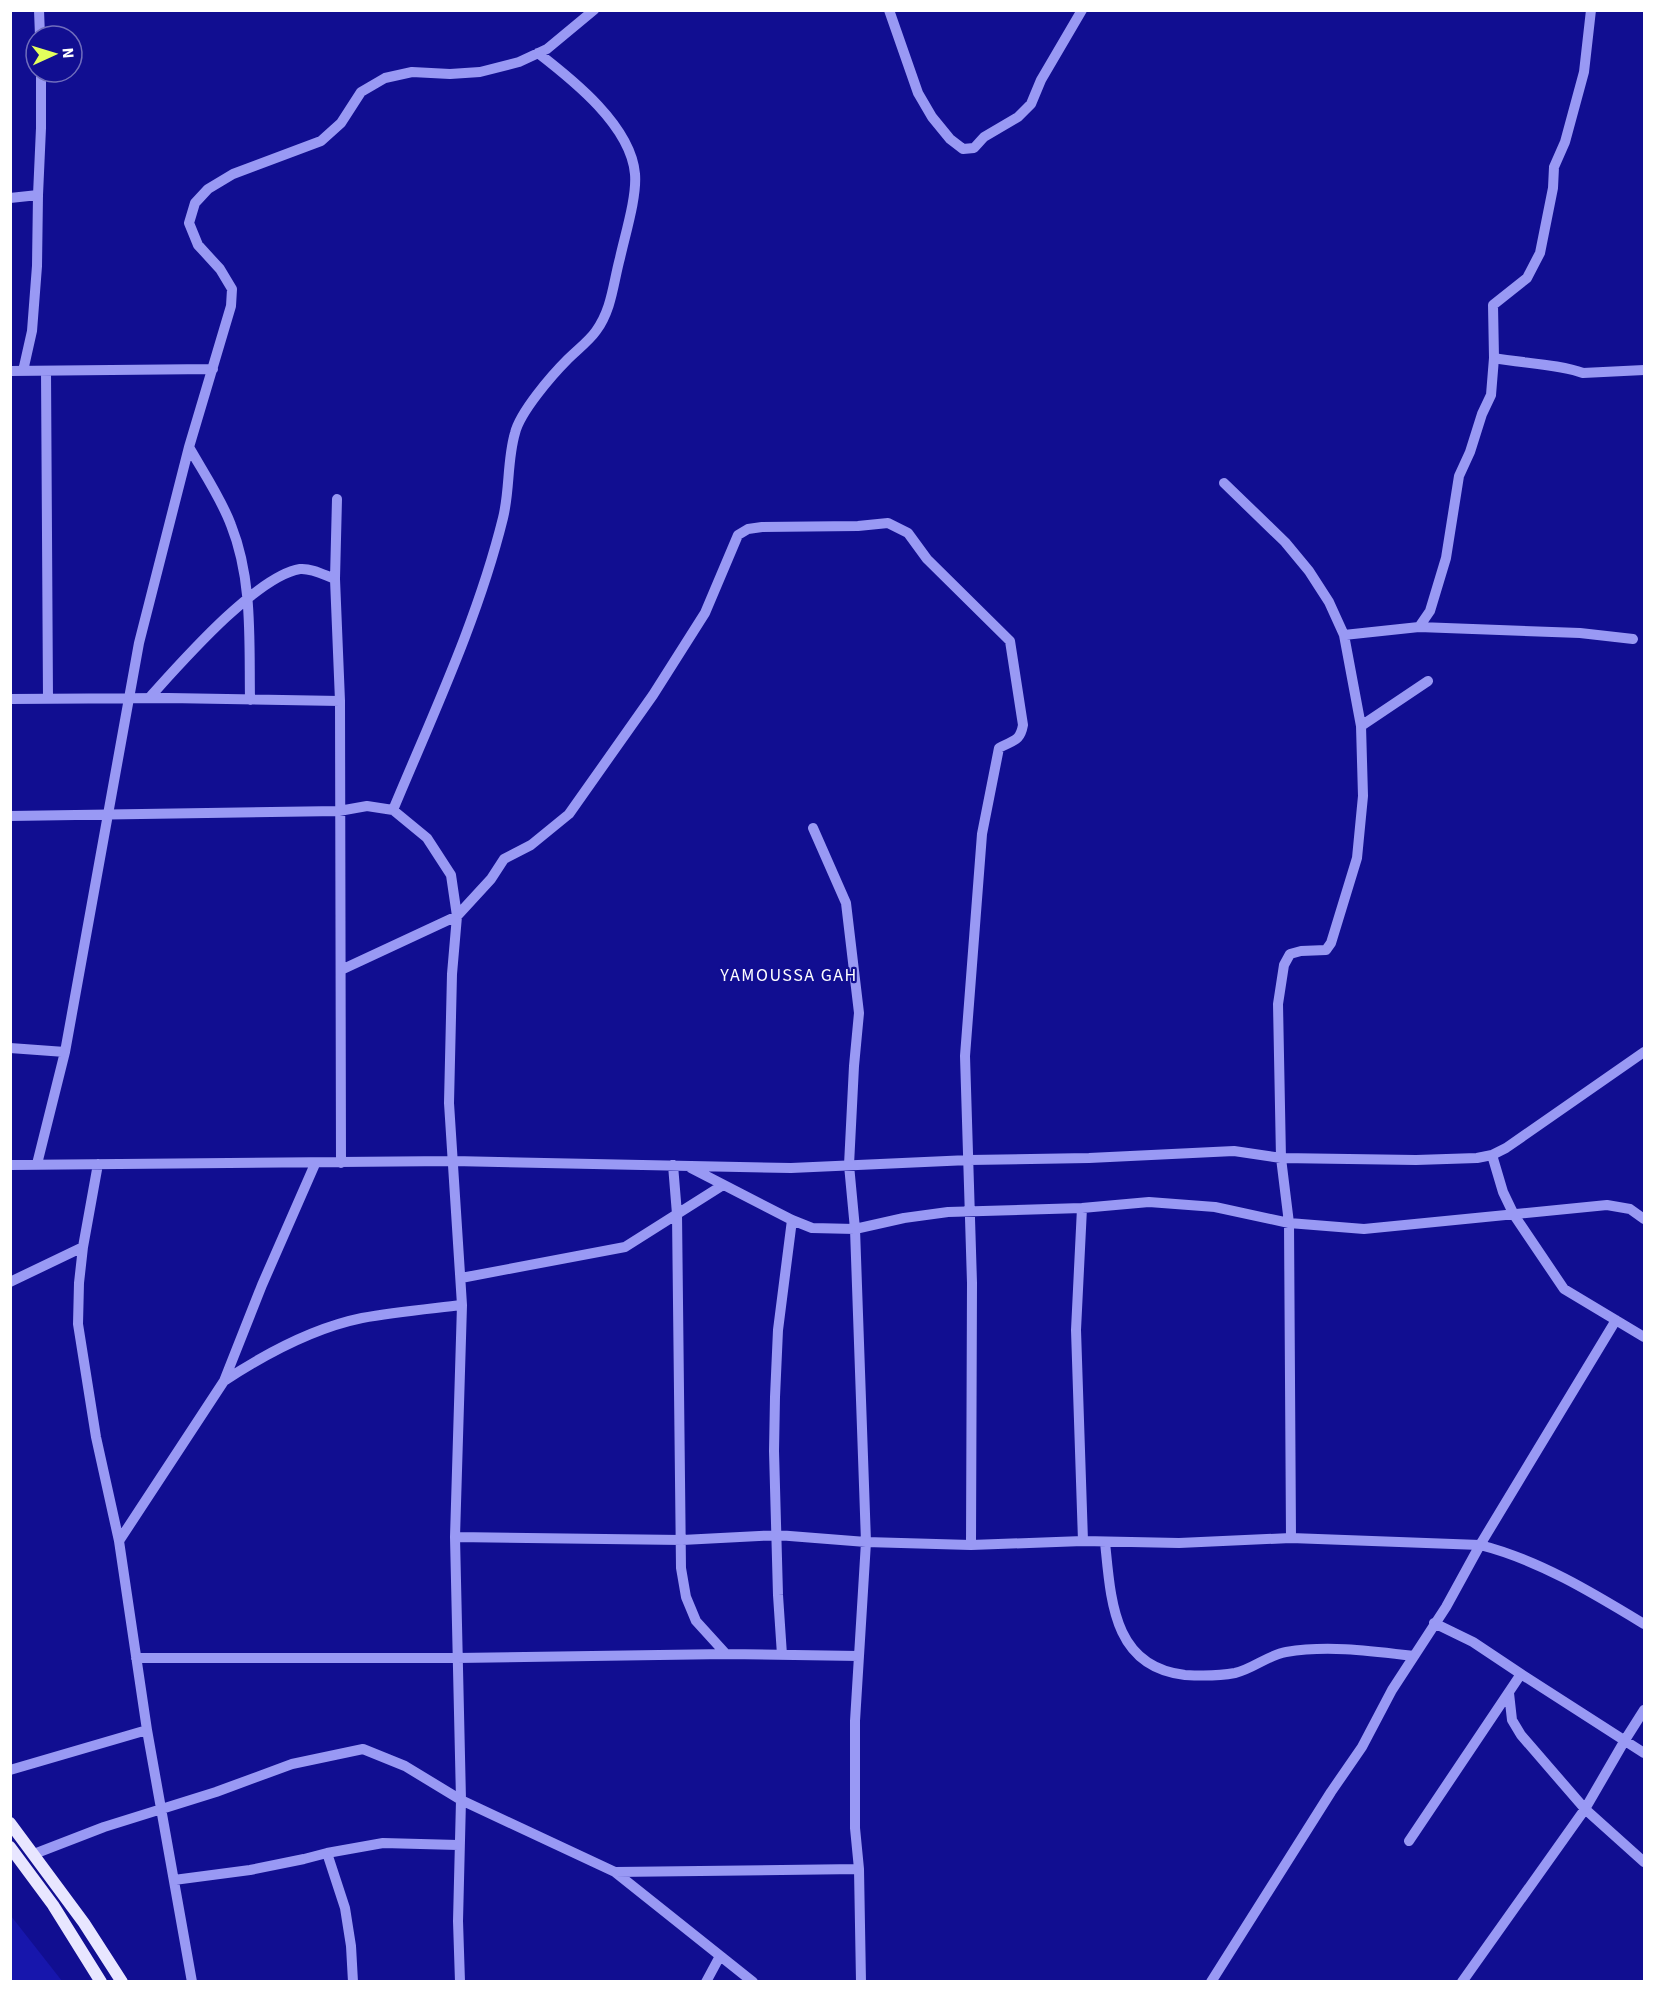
<svg xmlns="http://www.w3.org/2000/svg" width="1655" height="1992" font-family="'Source Sans 3',sans-serif">
	<style>
		.green { fill: #1716ac }
		.lines { fill: none; stroke-linecap: round; stroke-linejoin: round }
		.minor { stroke: #9999f4; stroke-width: 10 }
		.major { stroke: #e8e6ff; stroke-width: 12 }
		.labels { text-anchor: middle; dominant-baseline: central; stroke-width: 4.5; stroke-linejoin: round; paint-order: stroke }
		.quarter-label { font-size: 18px; letter-spacing: 1.5px; fill: #fff; stroke: #110e91 }
	</style>
	<rect width="100%" height="100%" fill="#110e91"/>
	<!-- green -->
	<path class="green" d="M10,1916H11L62,1981H11Z"/>
	<g class="lines">
		<!-- minor -->
		<path class="minor" d="M39,10L40,36
			M889,10L918,93L932,117L950,139L963,149L974,148L984,137L1018,117L1031,104L1041,80L1082,10
			M10,198L38,195
			M1494,358C1520,363 1560,364 1583,373L1644,370
			M10,371L213,369
			M23,371L32,331L37,266L38,195L41,128V72
			M46,371L48,698
			M189,447C203,472 221,498 231,525C253,580 249,641 250,700
			M1224,483L1285,542L1309,571L1329,602L1344,635L1361,726L1363,796L1357,858L1331,943L1326,950L1301,951L1290,954L1284,965L1278,1004L1281,1158L1289,1223L1291,1538
			M337,499L335,579L340,701L341,1163
			M1419,627L1430,611L1446,558L1459,476L1470,452L1482,414L1491,395L1494,358L1493,305L1527,278L1540,253L1553,188L1554,167L1565,142L1584,72L1591,10
			M1344,635L1419,627L1580,633L1633,639
			M149,698C179,665 256,576 300,569C312,568 324,575 335,579
			M10,699L168,698L340,701
			M1361,726L1428,681
			M393,810C433,714 478,619 503,518C510,490 507,460 515,433C520,412 552,375 567,360C577,350 589,341 596,331C612,309 613,284 620,258C625,235 637,197 635,174C631,126 573,80 538,53
			M10,816L339,811L367,806L393,810L427,838L451,875L457,916L452,974L449,1103L462,1305L455,1537L461,1800L458,1921L460,1982
			M813,828L846,903L859,1013L854,1066L849,1165L855,1229L866,1542L855,1721V1828L859,1869L861,1982
			M341,970L457,916L491,879L504,859L531,845L569,814L653,695L705,613L738,535L748,529L762,527L858,526L888,523L908,533L927,559L1010,641L1023,725C1020,742 1013,740 999,748L982,834L965,1056L972,1283L971,1545
			M10,1048L65,1052
			M1492,1155L1503,1192L1514,1215L1564,1289L1644,1337
			M37,1164L65,1052L139,643L189,447L231,306L232,289L220,269L198,245L189,223L195,203L208,189L233,174L321,141L341,123L361,92L385,78L412,72L450,74L480,72L519,62L547,49L594,10
			M98,1164L83,1247L79,1283L78,1324L96,1437L119,1541
			M10,1165L453,1161L791,1168L969,1160L1089,1158L1234,1151L1281,1158L1416,1160L1477,1158L1492,1155L1506,1148L1644,1052
			M673,1165L677,1214L681,1568L686,1597L696,1621L726,1654
			M691,1168L792,1220L812,1228L855,1229L904,1218L948,1212L1082,1208L1149,1202L1215,1207L1289,1223L1364,1229L1607,1205L1630,1209L1644,1219
			M1082,1208L1076,1330L1083,1541
			M461,1278L625,1247L723,1185
			M10,1282L83,1247
			M224,1381C265,1354 313,1328 362,1318C395,1312 429,1309 462,1305
			M455,1537L682,1540L777,1535L866,1542L971,1545L1083,1541L1179,1543L1291,1538L1480,1545C1539,1560 1593,1593 1644,1624
			M1105,1542C1111,1601 1113,1667 1185,1675C1202,1676 1219,1676 1235,1673C1253,1669 1268,1655 1286,1652C1328,1645 1371,1651 1413,1656
			M782,1655L778,1595L774,1451L775,1397L778,1330L792,1220
			M136,1658H457L726,1654L859,1656
			M1521,1674L1644,1753
			M1509,1693L1512,1720L1521,1735L1585,1809L1644,1862
			M10,1770L147,1730
			M1409,1841L1521,1674L1473,1642L1434,1623
			M327,1853L345,1908L351,1946L353,1982
			M34,1854L104,1827L216,1792L292,1764L363,1749L405,1766L461,1800L615,1872L753,1982
			M615,1872L859,1869
			M174,1880L250,1870L304,1859L327,1853L383,1843L458,1845
			M192,1982L147,1730L119,1541L224,1381L262,1285L315,1164
			M706,1982L720,1956
			M1211,1982L1331,1792L1362,1747L1392,1690L1446,1607L1480,1545L1616,1320
			M1462,1982L1585,1809L1625,1740L1644,1710"/>
		<!-- major -->
		<path class="major" d="M10,1823L84,1923L122,1982
			M10,1847L53,1905L101,1982"/>
	</g>
	<g class="labels">
		<!-- quarter labels -->
		<g class="quarter-label">
			<text x="789" y="975">YAMOUSSA GAH</text>
		</g>
	</g>
	<!-- border -->
	<rect width="1655" height="1992" fill="none" stroke="#ffffff" stroke-width="24"/>
	<!-- north arrow -->
	<g transform="translate(54 54) rotate(86)"><circle r="28" fill="#110e91" stroke="#706ebd" stroke-width="1.5"/>
	<path d="M0-4.5L10 22L0 15L-10 22Z" fill="#e3ff5c"/>
	<text y="-9" font-size="16" font-weight="bold" text-anchor="middle" fill="#ffffff">N</text>
	</g>
</svg>
